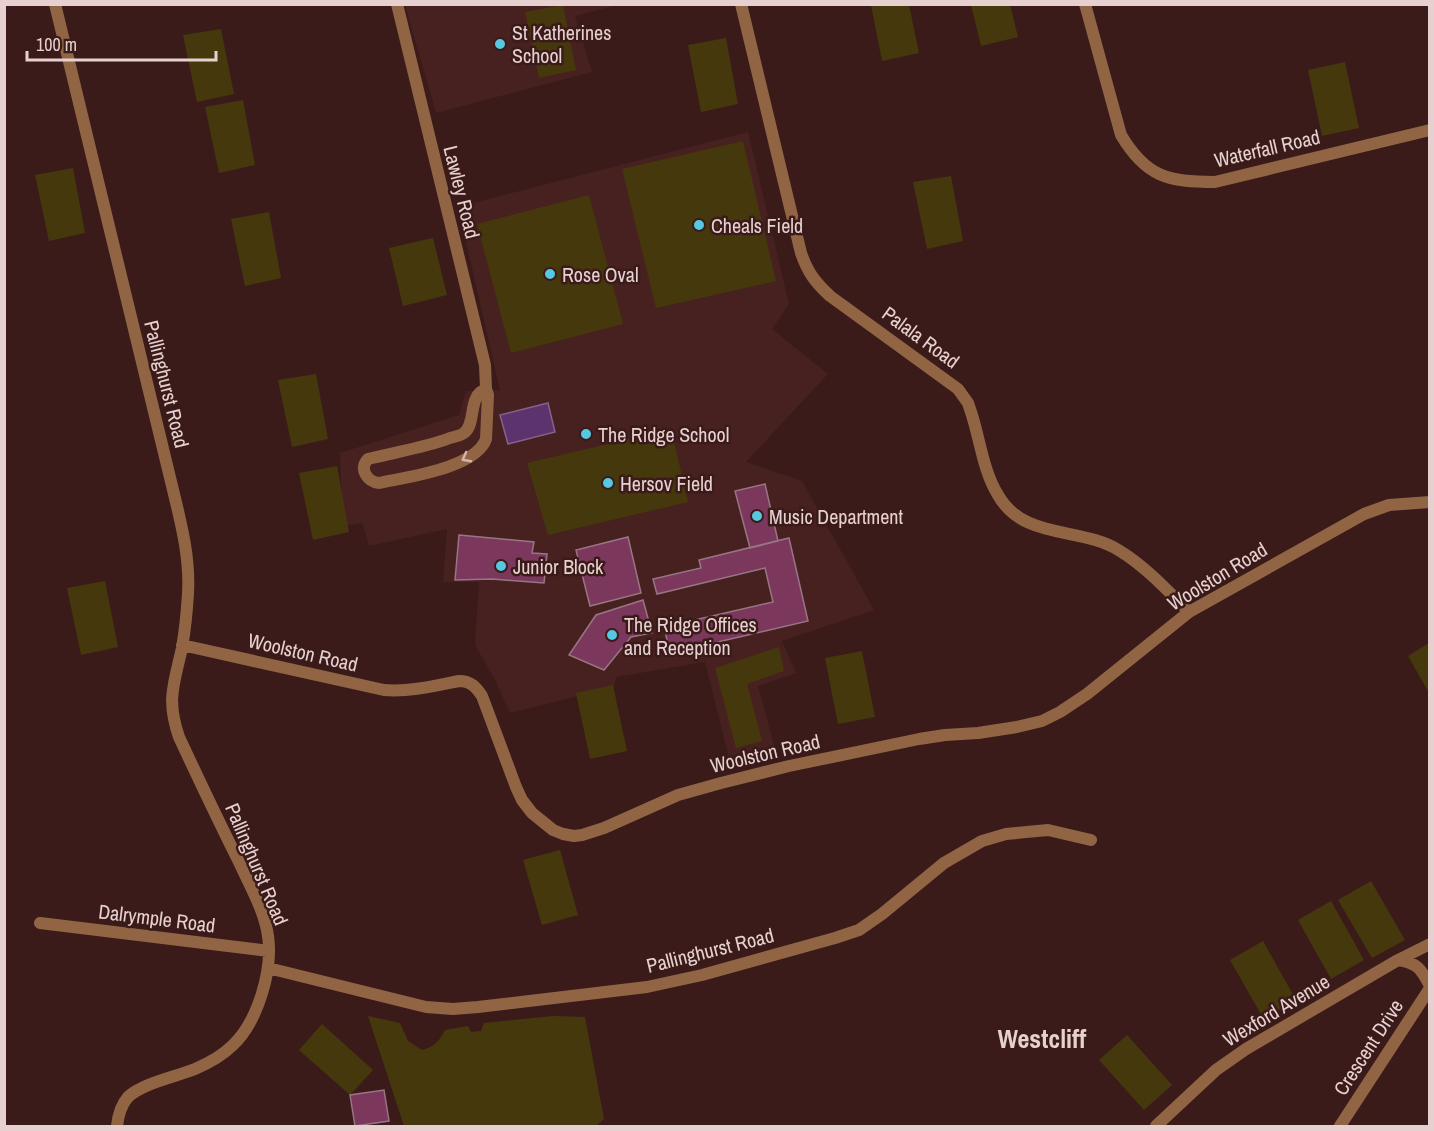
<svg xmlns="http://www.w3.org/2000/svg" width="1434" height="1131" font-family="'Archivo Narrow',sans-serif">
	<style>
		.built { fill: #47211f }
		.green { fill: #46380d }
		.water { fill: #5c336d; stroke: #86628b; stroke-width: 1.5 }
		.building { fill: #7c375c; stroke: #987585; stroke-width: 1.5 }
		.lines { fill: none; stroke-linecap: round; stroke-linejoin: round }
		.minor { stroke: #916544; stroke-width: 12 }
		.oneway { stroke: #d2b6ad }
		.poi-dot { fill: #56c9e1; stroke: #3a1b1a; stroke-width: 2 }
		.labels { text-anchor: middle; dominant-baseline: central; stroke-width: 5; stroke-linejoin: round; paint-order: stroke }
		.poi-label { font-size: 20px; fill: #e7d1d0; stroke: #3a1b1a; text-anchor: start }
		.street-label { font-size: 20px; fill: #e7d1d0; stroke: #3a1b1a }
		.district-label { font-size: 26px; font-weight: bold; fill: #e7d1d0; stroke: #3a1b1a }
	</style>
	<rect width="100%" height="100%" fill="#3a1b1a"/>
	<!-- built -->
	<path class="built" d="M613,4V6L575,16L592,72L436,113L405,5Z
		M748,132L789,304L772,329L828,374L746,462L802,481L874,610L782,641L796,673L758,686L777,756L731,766L705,662L616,677L614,687L510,713L495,680L475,645L479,582H443L447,529L369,546L362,523L343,526L340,453L459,415L466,391L500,390L458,207Z"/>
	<!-- green -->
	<path class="green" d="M563,5L576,70L539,78L525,12Z
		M871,5H909L919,53L882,61Z
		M971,5H1010L1018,37L981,46Z
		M221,29L234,94L197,102L183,35Z
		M726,38L738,104L701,112L688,45Z
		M1345,62L1359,128L1322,136L1308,70Z
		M243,100L255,165L219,173L205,107Z
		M743,141L776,281L656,308L622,169Z
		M73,168L85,233L49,241L35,175Z
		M951,176L963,241L927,249L913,182Z
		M589,195L623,324L511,353L477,224Z
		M269,212L281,278L245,286L231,219Z
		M433,238L447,295L403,306L389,248Z
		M316,374L328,439L292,447L278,380Z
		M671,429L688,502L548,535L527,463Z
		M337,466L349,532L313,540L299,473Z
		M105,581L118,647L81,655L67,588Z
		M1429,643V693L1408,656Z
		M779,647L784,671L747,684L762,741L736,748L715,668Z
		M862,651L875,717L838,724L825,658Z
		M613,685L627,751L590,759L576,693Z
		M560,850L578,915L542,925L523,860Z
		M1371,881L1405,940L1372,958L1338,900Z
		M1331,901L1364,960L1331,979L1298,920Z
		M1263,941L1296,1000L1263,1018L1230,960Z
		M368,1016L400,1023L408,1041L422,1050C436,1046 438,1042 445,1030L468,1026L471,1032L481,1031L484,1023L553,1016L585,1017L604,1119L596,1126H404Z
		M322,1024L373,1070L350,1095L299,1050Z
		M1127,1035L1172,1085L1144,1110L1099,1060Z"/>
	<!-- water -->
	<path class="water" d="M548,403L555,432L508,444L500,415Z"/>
	<!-- building -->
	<path class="building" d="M765,484L778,541L750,548L735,491Z
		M459,535L534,542L532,553L547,554L544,583L492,579L455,580Z
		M628,537L641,593L590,606L576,550Z
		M789,538L808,621L670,653L664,627L773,602L765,568L657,594L653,579L701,568L699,560Z
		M643,600L652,633L631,637L604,670L569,655L596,615Z
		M384,1090L389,1121L355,1126L350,1095Z"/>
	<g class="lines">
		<!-- minor -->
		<path class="minor" d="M55,4L174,494C182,527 190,559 188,593C187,611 185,630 182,648C174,684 166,700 179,737C199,780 219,822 240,864C250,886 265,912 268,936C273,970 258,1021 233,1045C222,1056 209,1063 195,1069C175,1077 143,1083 128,1097C121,1105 118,1117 117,1126
			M397,4L485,365L486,389L488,395L486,439C476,468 407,477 379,483C368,482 358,469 368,459C395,452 424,448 450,438C454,437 460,436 464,433C477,423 467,396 486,389
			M741,4L801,253C808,273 815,282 830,296L958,389L968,403L971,412C980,439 983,471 998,495C1024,541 1081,526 1120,551C1146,567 1168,591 1189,612
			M1085,4L1121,135C1146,177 1168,182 1215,182L1430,130
			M182,645L384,690C410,692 434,686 459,681C471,681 476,687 482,696L516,787L522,800L532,813L553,830L563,834L574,836L582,835L604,828L678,795L721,783L789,766L919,739L945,735L978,733L1017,727L1042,721L1060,712L1087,694L1189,612L1364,514L1389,505L1430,502
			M40,923L269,951
			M1398,960C1418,963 1421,969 1430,986
			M268,968L426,1007L453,1009L478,1007L647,987L702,975L835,938L859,930L882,914L944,863L982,841L1006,834L1048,830L1091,840
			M1156,1126L1216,1070L1246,1049L1398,960L1430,944
			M1340,1126L1430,988"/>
	</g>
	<!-- one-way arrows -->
	<defs><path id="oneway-chevron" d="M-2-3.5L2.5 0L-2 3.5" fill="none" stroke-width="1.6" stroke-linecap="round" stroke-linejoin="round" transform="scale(1.5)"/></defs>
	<use class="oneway" href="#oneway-chevron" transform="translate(466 458) rotate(152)"/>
	<!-- markers -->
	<g class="poi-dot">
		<circle cx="500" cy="44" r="6"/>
		<circle cx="699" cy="225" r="6"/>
		<circle cx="550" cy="274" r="6"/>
		<circle cx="586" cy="434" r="6"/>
		<circle cx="608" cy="483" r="6"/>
		<circle cx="757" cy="516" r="6"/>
		<circle cx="501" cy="566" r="6"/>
		<circle cx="612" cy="635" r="6"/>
	</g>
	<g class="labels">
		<!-- poi labels -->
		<g class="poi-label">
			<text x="512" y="32">St Katherines<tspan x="512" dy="23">School</tspan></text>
			<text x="711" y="225">Cheals Field</text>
			<text x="562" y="274">Rose Oval</text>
			<text x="598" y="434">The Ridge School</text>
			<text x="620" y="483">Hersov Field</text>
			<text x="769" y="516">Music Department</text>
			<text x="513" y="566">Junior Block</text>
			<text x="624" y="624">The Ridge Offices<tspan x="624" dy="23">and Reception</tspan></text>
		</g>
		<!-- street labels -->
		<g class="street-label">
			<text transform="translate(1267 148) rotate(-13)">Waterfall Road</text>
			<text transform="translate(462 192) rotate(76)">Lawley Road</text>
			<text transform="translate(921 337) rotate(36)">Palala Road</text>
			<text transform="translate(167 384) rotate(76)">Pallinghurst Road</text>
			<text transform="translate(1217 576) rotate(-31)">Woolston Road</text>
			<text transform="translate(303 652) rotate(13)">Woolston Road</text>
			<text transform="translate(765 753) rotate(-13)">Woolston Road</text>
			<text transform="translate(257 864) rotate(67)">Pallinghurst Road</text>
			<text transform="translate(157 918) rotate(7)">Dalrymple Road</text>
			<text transform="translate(710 950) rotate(-14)">Pallinghurst Road</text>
			<text transform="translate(1276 1010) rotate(-31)">Wexford Avenue</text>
			<text transform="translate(1368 1047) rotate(-57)">Crescent Drive</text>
		</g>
		<!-- district labels -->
		<g class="district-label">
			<text x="1042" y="1038">Westcliff</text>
		</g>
	</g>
	<!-- border -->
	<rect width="1434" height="1131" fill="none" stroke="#e7d1d0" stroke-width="12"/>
	<!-- scale -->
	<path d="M27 51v9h189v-9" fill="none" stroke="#e7d1d0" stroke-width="3"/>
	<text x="36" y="51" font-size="18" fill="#e7d1d0" stroke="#3a1b1a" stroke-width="4.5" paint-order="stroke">100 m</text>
</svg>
